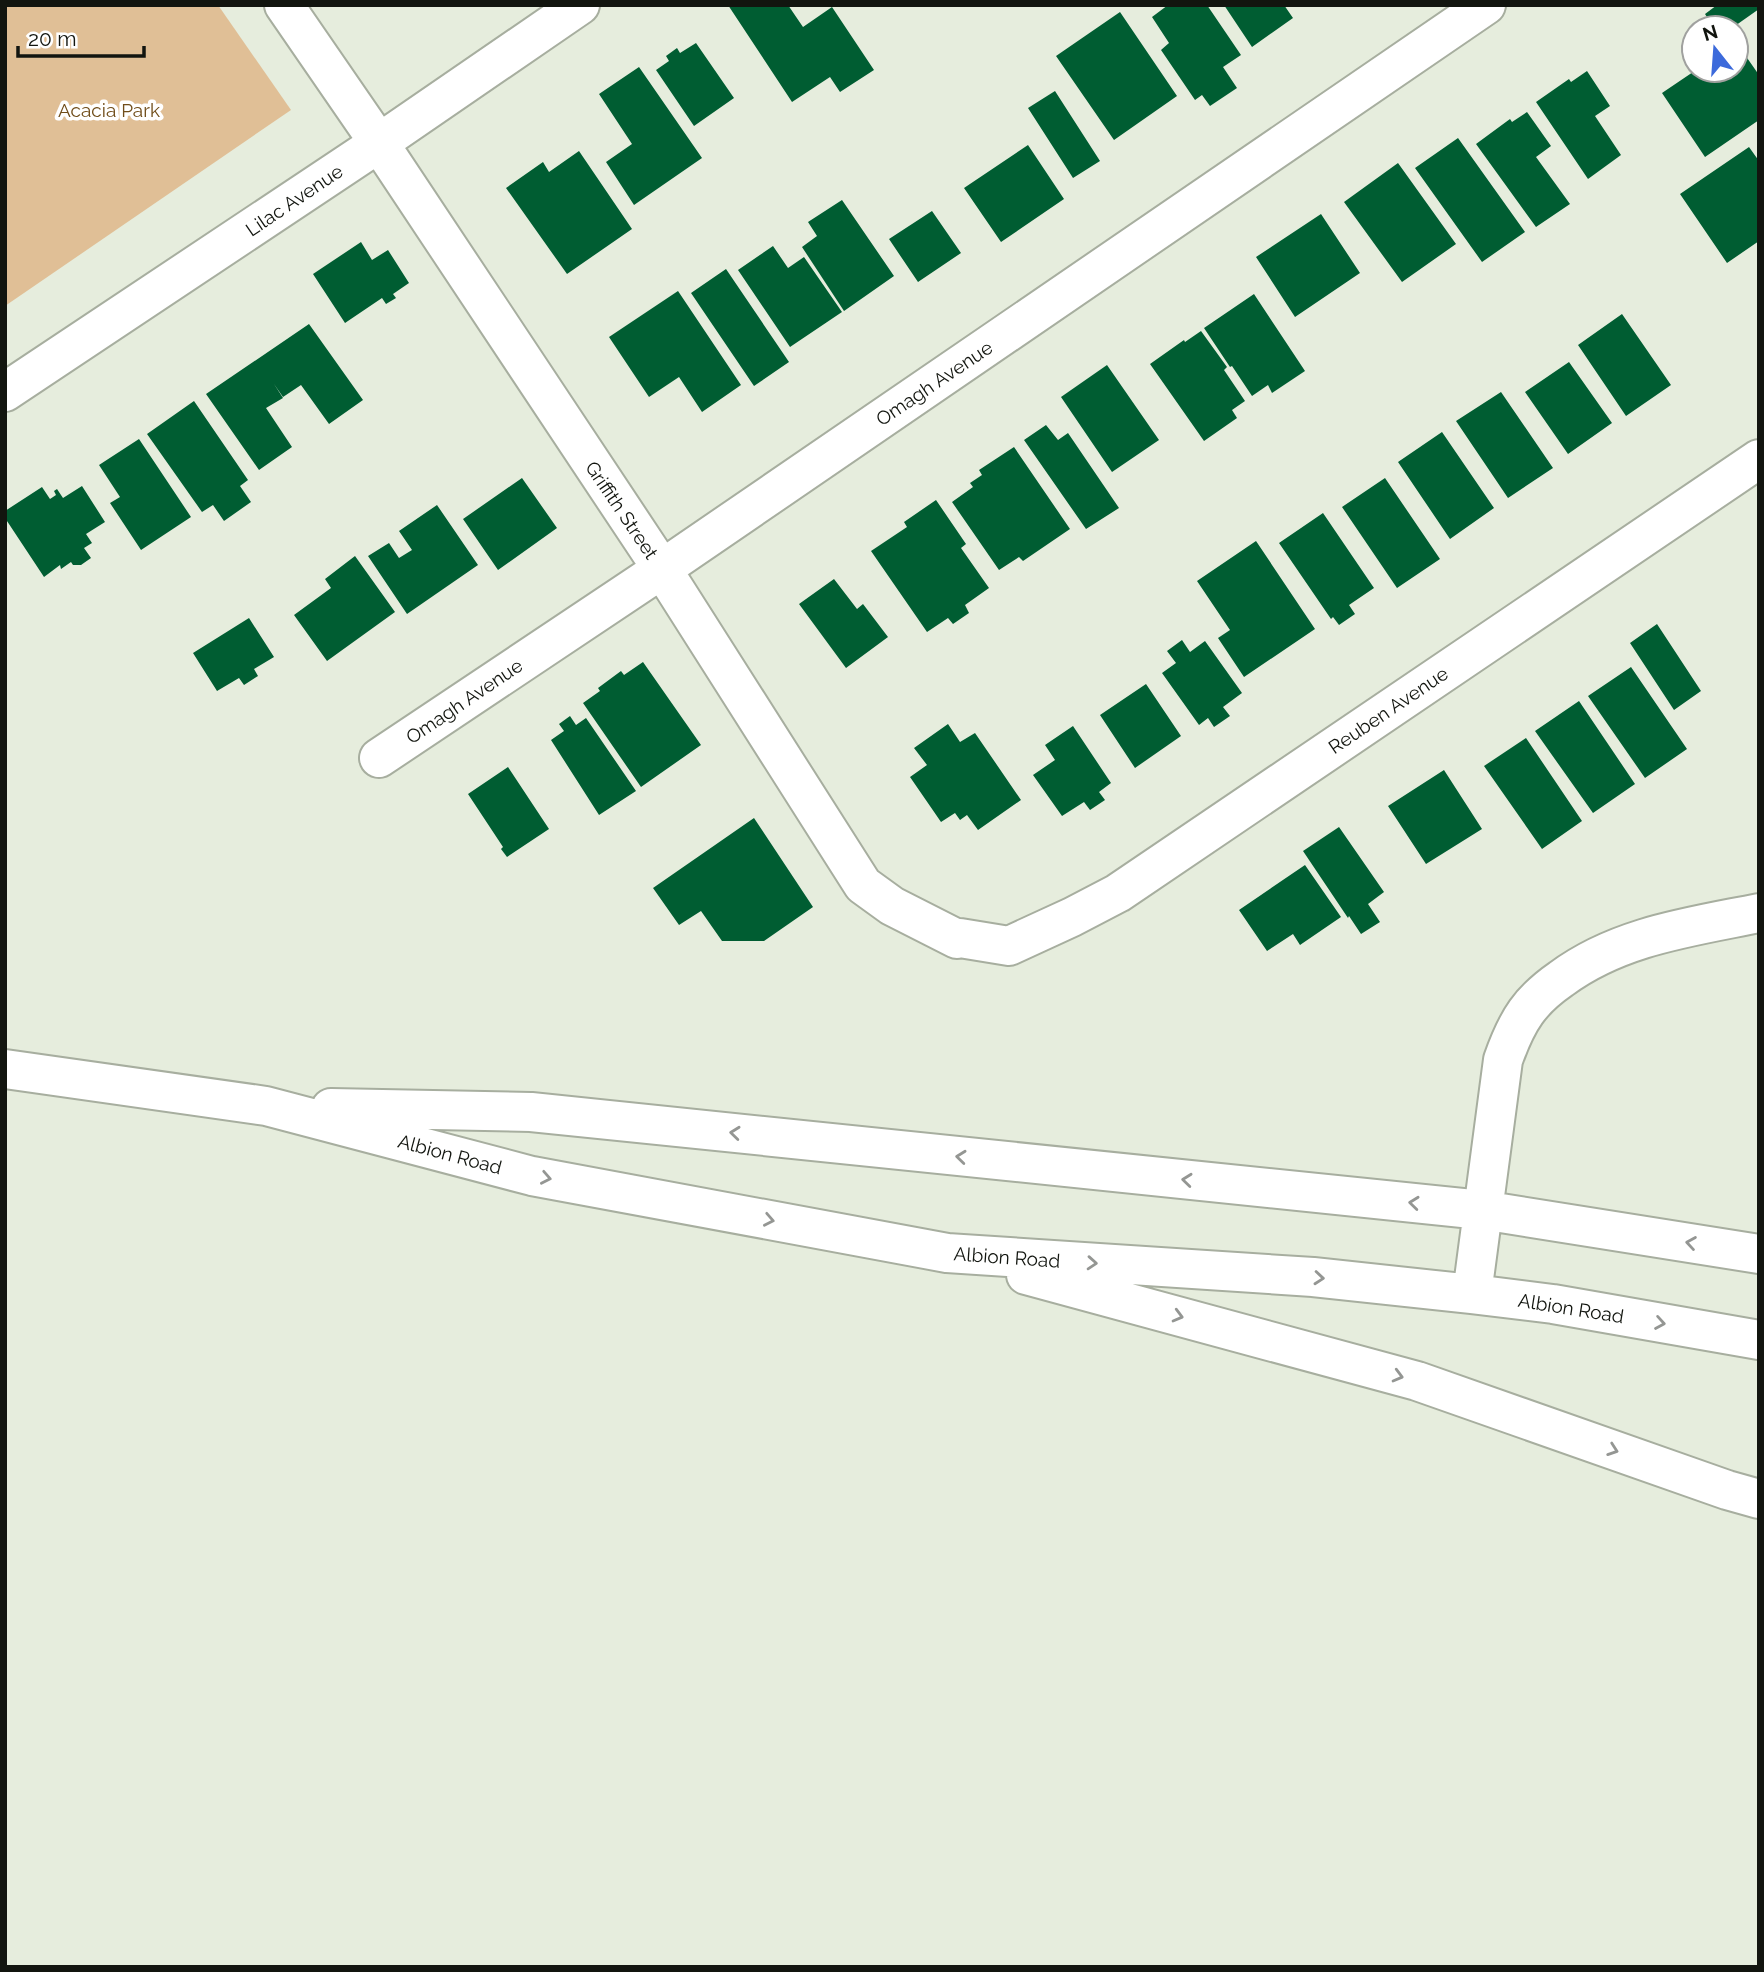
<svg xmlns="http://www.w3.org/2000/svg" width="1764" height="1972" font-family="Raleway,sans-serif">
	<style>
		.green { fill: #e0bf96 }
		.building { fill: #005d32 }
		.lines { fill: none; stroke-linecap: round; stroke-linejoin: round }
		.street-casing { stroke: #a7ae9f; stroke-width: 42 }
		.secondary-casing { stroke: #a7ae9f; stroke-width: 42 }
		.street { stroke: #fff; stroke-width: 38 }
		.secondary { stroke: #fff; stroke-width: 38 }
		.oneway { stroke: #949693 }
		.labels { text-anchor: middle; dominant-baseline: central; stroke-width: 7; stroke-linejoin: round; paint-order: stroke }
		.park-label { font-size: 19px; fill: #704d1a; stroke: #fff }
		.street-label { font-size: 19px; fill: #12150f; stroke: #fff }
	</style>
	<rect width="100%" height="100%" fill="#e6eddd"/>
	<!-- green -->
	<path class="green" d="M5,5H218L291,110L5,306Z"/>
	<!-- building -->
	<path class="building" d="M728,5H788L803,27L832,7L874,70L840,92L830,77L792,102Z
		M1168,5H1207L1241,55L1223,67L1237,88L1210,106L1202,95L1195,100L1161,50L1169,43L1152,17Z
		M1224,5H1284L1293,18L1252,47Z
		M1717,5H1759V9L1732,28H1714L1705,14Z
		M1120,12L1177,96L1114,140L1056,56Z
		M1736,42L1759,75V120L1705,157L1662,93L1696,70H1736Z
		M696,43L734,98L694,126L656,70L669,61L666,56L677,48L680,53Z
		M639,67L702,158L634,205L606,162L632,144L599,94Z
		M1587,71L1610,106L1595,116L1621,155L1588,179L1536,102L1569,79L1571,82Z
		M1055,91L1100,161L1073,178L1028,108Z
		M1527,112L1551,146L1536,157L1570,204L1536,227L1476,144L1510,119L1512,122Z
		M1458,138L1525,232L1482,262L1415,168Z
		M1028,145L1064,199L1001,242L964,188Z
		M1749,147L1759,161V241L1727,263L1680,194Z
		M579,151L632,229L567,274L506,188L543,162L549,172Z
		M1398,163L1456,244L1402,282L1344,202Z
		M842,200L894,276L844,311L802,247L817,236L808,222Z
		M932,211L961,253L918,282L889,239Z
		M1321,214L1360,273L1295,317L1256,257Z
		M361,242L372,260L388,250L409,283L393,294L396,298L386,304L382,298L345,323L313,274Z
		M773,246L788,268L804,257L842,312L790,347L738,270Z
		M726,269L789,362L754,386L691,293Z
		M678,291L741,385L702,412L679,377L649,397L609,337Z
		M1254,294L1305,371L1272,393L1268,385L1252,396L1232,366L1230,367L1204,328Z
		M1622,314L1671,385L1626,416L1578,345Z
		M309,324L363,400L329,424L301,385L283,397L274,384L283,398L266,408L292,447L259,470L206,394Z
		M1201,331L1227,367L1224,370L1245,401L1232,410L1237,418L1204,441L1150,364L1184,340L1185,342Z
		M1569,362L1612,423L1568,454L1525,392Z
		M1107,365L1159,440L1112,472L1061,397Z
		M1501,392L1553,468L1508,498L1456,421Z
		M194,401L248,480L240,486L251,502L224,521L213,505L202,512L147,434Z
		M1046,425L1058,440L1068,433L1119,508L1086,529L1024,440Z
		M1442,432L1494,508L1450,539L1398,462Z
		M139,439L191,517L141,550L110,503L120,497L99,465Z
		M1014,447L1070,529L1023,561L1019,557L999,570L952,502L973,487L970,483L982,475L979,470Z
		M522,478L557,528L498,570L463,519Z
		M1385,478L1440,559L1397,588L1342,507Z
		M82,486L105,522L86,534L92,543L84,548L91,558L81,565H73L71,562L61,569L60,565L44,577L5,518V511L42,487L50,499L56,495L54,491L57,489L63,498Z
		M936,500L966,544L961,548L989,588L965,605L969,613L953,624L948,618L927,632L871,551L907,527L904,522Z
		M437,505L478,565L407,614L368,556L389,543L399,558L412,550L399,531Z
		M1323,513L1374,588L1349,605L1355,614L1339,625L1333,617L1331,619L1279,543Z
		M1256,541L1315,629L1244,677L1218,638L1230,630L1197,581Z
		M355,556L395,612L327,661L294,615L331,588L325,579Z
		M834,579L857,609L863,604L888,637L846,668L799,604Z
		M249,618L274,657L254,669L258,676L244,685L239,678L217,691L193,653Z
		M1657,624L1701,691L1674,710L1630,643Z
		M1182,640L1190,652L1205,641L1242,693L1223,707L1230,716L1214,727L1208,718L1199,725L1162,673L1176,663L1167,651Z
		M643,662L701,745L641,787L583,703L600,691L598,688L621,671L624,675Z
		M1631,667L1687,749L1645,778L1588,696Z
		M1146,684L1181,736L1135,768L1100,715Z
		M1579,701L1635,784L1593,813L1535,731Z
		M570,716L576,725L586,718L636,791L599,815L551,740L564,731L559,724Z
		M948,724L960,742L975,733L1021,800L978,830L967,815L960,820L955,813L941,822L910,777L927,765L914,748Z
		M1073,726L1111,783L1099,792L1105,800L1090,810L1084,802L1062,816L1033,775L1055,760L1045,745Z
		M1526,738L1582,821L1542,849L1484,766Z
		M508,767L549,829L507,857L501,849L503,847L468,794Z
		M1444,770L1482,829L1426,864L1388,806Z
		M754,818L813,907L764,941H722L701,911L679,925L653,888Z
		M1339,827L1384,892L1368,904L1380,922L1361,934L1349,916L1348,918L1303,851Z
		M1305,865L1341,917L1300,945L1293,934L1267,951L1239,910Z"/>
	<g class="lines">
		<!-- street casing -->
		<g class="street-casing">
			<path id="street" d="M284,5L379,143L662,569L863,885L892,906L957,939L960,938L1009,946L1072,917L1118,893L1759,459
				M5,392L379,143L580,5
				M379,758L662,569L1486,5"/>
		</g>
		<!-- secondary casing -->
		<g class="secondary-casing">
			<path id="secondary" d="M5,1069L266,1106L532,1176L947,1253L1313,1277L1472,1294L1553,1304L1759,1340
				M331,1108L531,1112L1482,1210L1759,1254
				M1026,1275L1417,1381L1727,1490L1759,1499
				M1472,1294L1503,1060C1509,1043 1516,1026 1526,1012C1536,998 1548,988 1561,979C1619,936 1690,927 1759,913"/>
		</g>
		<!-- street -->
		<use href="#street" class="street"/>
		<!-- secondary -->
		<use href="#secondary" class="secondary"/>
	</g>
	<!-- one-way arrows -->
	<defs><path id="oneway-chevron" d="M-2-3.5L2.5 0L-2 3.5" fill="none" stroke-width="1.6" stroke-linecap="round" stroke-linejoin="round" transform="scale(1.75)"/></defs>
	<g class="oneway">
		<use href="#oneway-chevron" transform="translate(735 1133) rotate(-174)"/>
		<use href="#oneway-chevron" transform="translate(961 1157) rotate(-174)"/>
		<use href="#oneway-chevron" transform="translate(546 1178) rotate(11)"/>
		<use href="#oneway-chevron" transform="translate(1187 1180) rotate(-174)"/>
		<use href="#oneway-chevron" transform="translate(1414 1203) rotate(-174)"/>
		<use href="#oneway-chevron" transform="translate(769 1220) rotate(11)"/>
		<use href="#oneway-chevron" transform="translate(1691 1243) rotate(-171)"/>
		<use href="#oneway-chevron" transform="translate(1092 1263) rotate(4)"/>
		<use href="#oneway-chevron" transform="translate(1319 1278) rotate(5)"/>
		<use href="#oneway-chevron" transform="translate(1178 1316) rotate(15)"/>
		<use href="#oneway-chevron" transform="translate(1660 1323) rotate(10)"/>
		<use href="#oneway-chevron" transform="translate(1398 1376) rotate(15)"/>
		<use href="#oneway-chevron" transform="translate(1613 1450) rotate(19)"/>
	</g>
	<g class="labels">
		<!-- park labels -->
		<g class="park-label">
			<text x="109" y="110">Acacia Park</text>
		</g>
		<!-- street labels -->
		<g class="street-label">
			<text transform="translate(294 200) rotate(-34)">Lilac Avenue</text>
			<text transform="translate(934 383) rotate(-34)">Omagh Avenue</text>
			<text transform="translate(622 510) rotate(56)">Griffith Street</text>
			<text transform="translate(464 701) rotate(-34)">Omagh Avenue</text>
			<text transform="translate(1388 710) rotate(-34)">Reuben Avenue</text>
			<text transform="translate(450 1154) rotate(15)">Albion Road</text>
			<text transform="translate(1007 1257) rotate(4)">Albion Road</text>
			<text transform="translate(1571 1308) rotate(9)">Albion Road</text>
		</g>
	</g>
	<!-- border -->
	<rect width="1764" height="1972" fill="none" stroke="#12150f" stroke-width="14"/>
	<!-- north arrow -->
	<g transform="translate(1715 49) rotate(343)"><circle r="33" fill="#ffffff" stroke="#a0a19f" stroke-width="2"/>
	<path d="M0-5L12 26L0 18L-12 26Z" fill="#3c6adb"/>
	<text y="-10" font-size="19" font-weight="bold" text-anchor="middle" fill="#12150f">N</text>
	</g>
	<!-- scale -->
	<path d="M18 46v10h126v-10" fill="none" stroke="#12150f" stroke-width="3.5"/>
	<text x="28" y="46" font-size="21" fill="#12150f" stroke="#ffffff" stroke-width="5" paint-order="stroke">20 m</text>
</svg>
